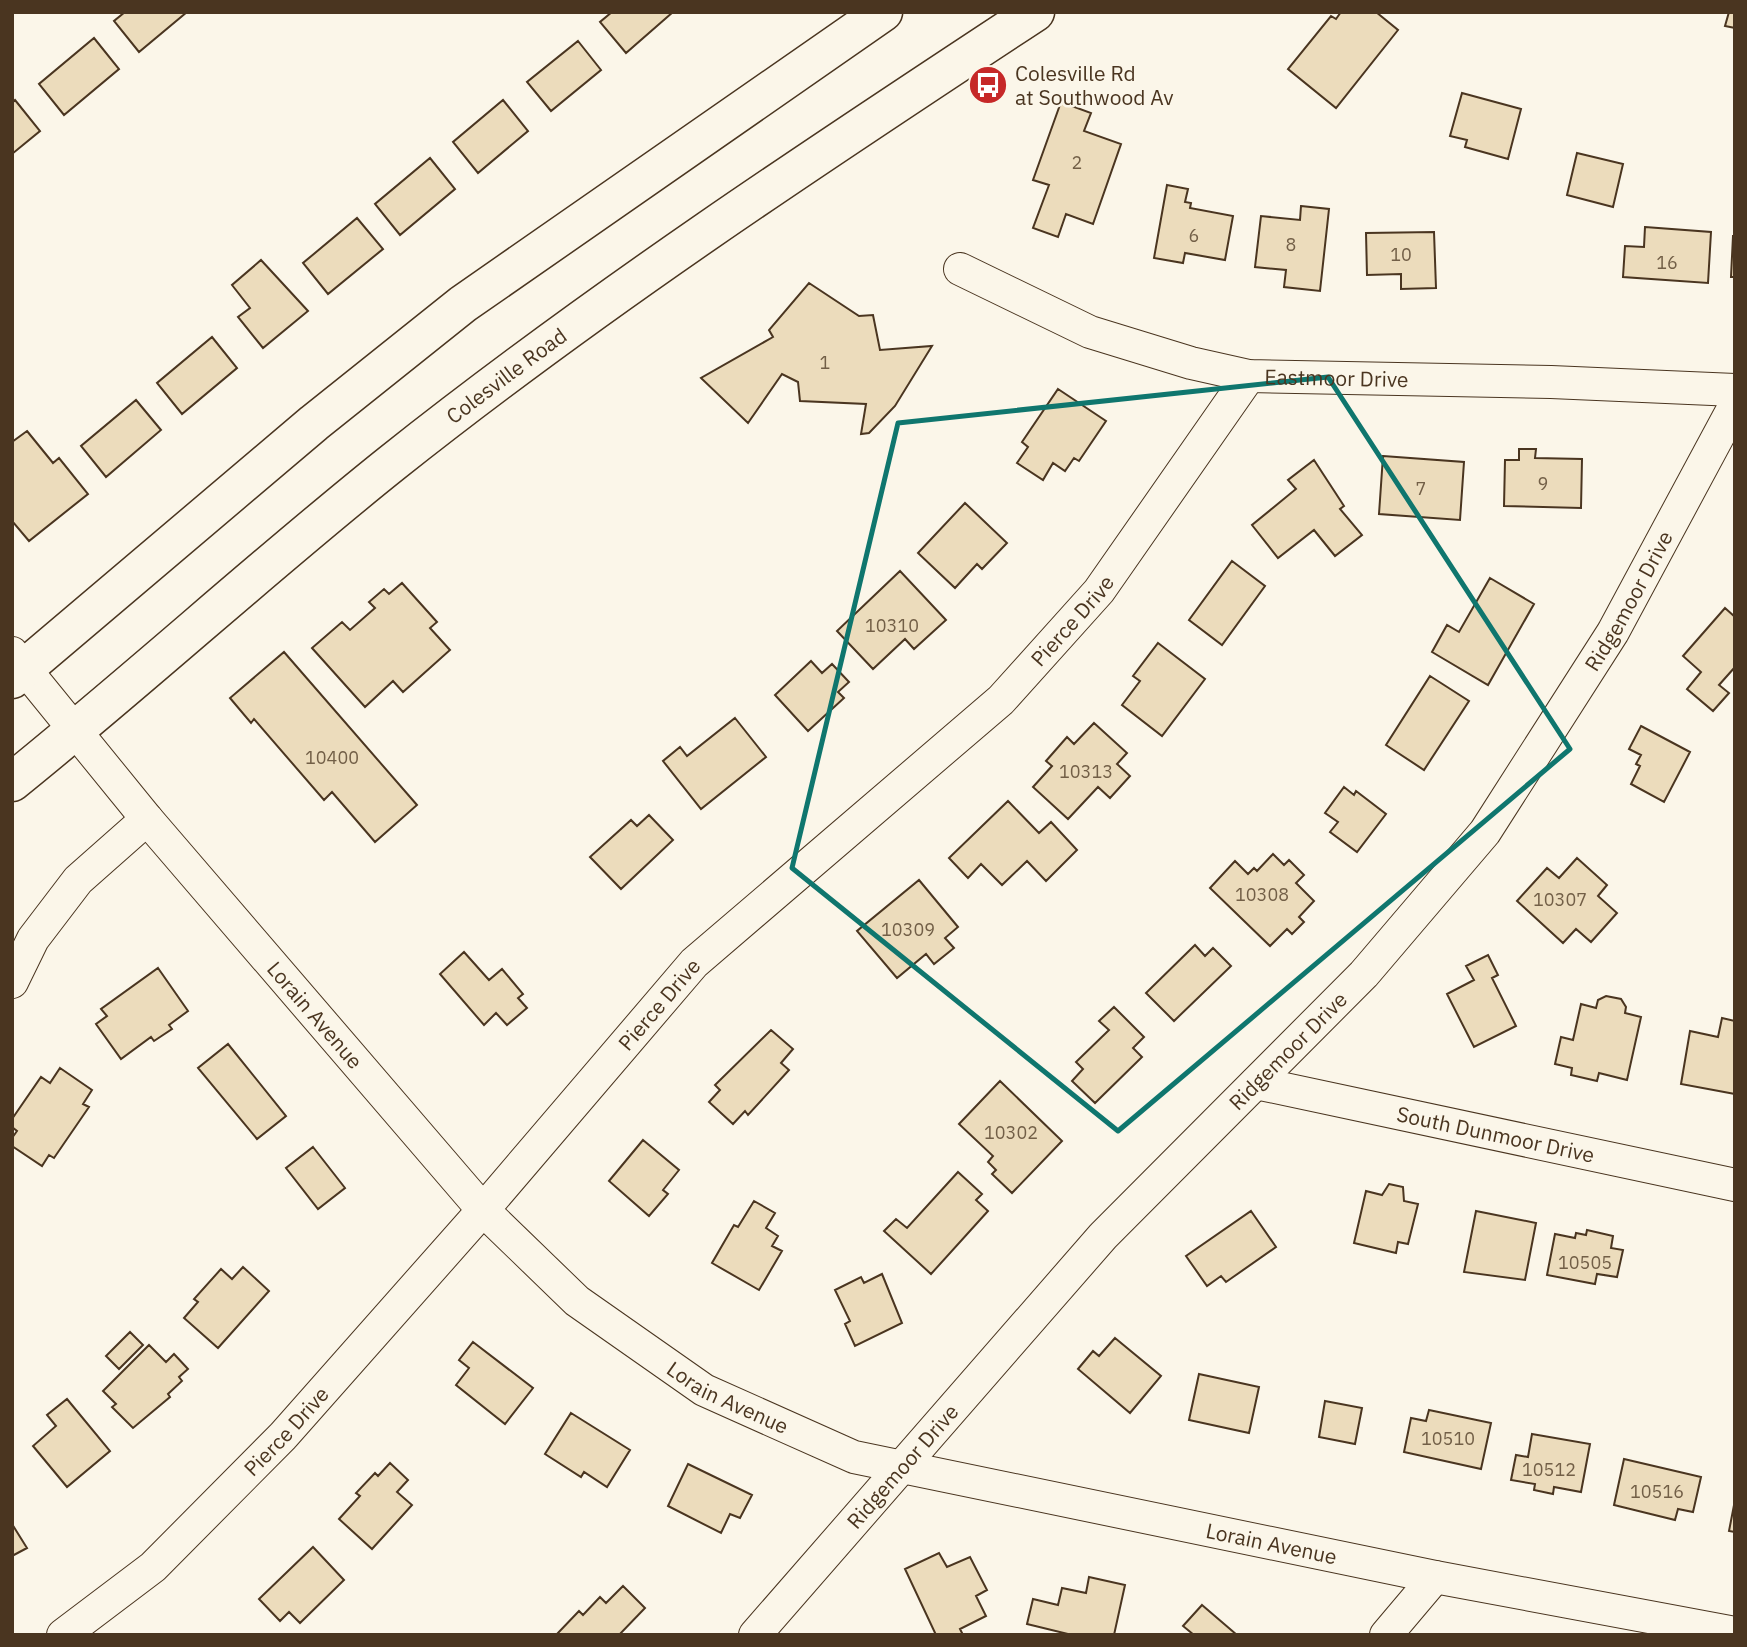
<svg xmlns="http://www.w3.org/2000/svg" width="1747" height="1647" font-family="'IBM Plex Sans',sans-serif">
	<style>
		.building { fill: #ecdcbc; stroke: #4a3520; stroke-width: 2 }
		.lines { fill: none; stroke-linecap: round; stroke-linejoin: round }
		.street-casing { stroke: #4a3520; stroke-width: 34 }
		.highway-casing { stroke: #4a3520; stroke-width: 41 }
		.street { stroke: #fbf6e9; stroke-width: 32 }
		.highway { stroke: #fbf6e9; stroke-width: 38 }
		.marked { fill: none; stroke: #0f766e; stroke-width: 5; stroke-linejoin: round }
		.labels { text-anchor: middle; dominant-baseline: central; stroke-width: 5; stroke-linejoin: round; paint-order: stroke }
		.number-label { font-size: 18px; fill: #725f47 }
		.poi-label { font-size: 21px; fill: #4a3520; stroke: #fbf6e9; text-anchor: start }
		.street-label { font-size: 21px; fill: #4a3520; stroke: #fbf6e9 }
	</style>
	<rect width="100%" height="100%" fill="#fbf6e9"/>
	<!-- building -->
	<path class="building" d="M125,12H187L139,52L114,21Z
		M612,12H673L626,53L600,22Z
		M1341,12H1376L1398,30L1336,108L1288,69L1331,16L1336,19Z
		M1729,12H1735V28L1725,26Z
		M94,38L119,69L64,115L39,84Z
		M578,41L601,70L551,111L527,82Z
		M1462,93L1521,109L1508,159L1465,147L1467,140L1450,136Z
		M15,100L40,131L12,154V103Z
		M503,100L528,131L478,173L453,142Z
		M1061,102L1091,113L1084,131L1121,144L1093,224L1066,214L1058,237L1033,228L1049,185L1033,180Z
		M1577,153L1623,164L1613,207L1567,195Z
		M430,158L455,189L400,235L375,204Z
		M1167,185L1188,189L1185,202L1191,203L1190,208L1233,216L1225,260L1185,253L1183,263L1154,258Z
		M1301,206L1329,209L1320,291L1284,287L1286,270L1255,267L1261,216L1300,220Z
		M357,218L383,249L328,294L303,263Z
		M1645,227L1711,232L1708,283L1623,277L1625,246L1644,247Z
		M1434,232L1436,288L1401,289V274L1367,275L1366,233Z
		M1733,236H1735V277H1731Z
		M261,260L308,311L263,348L238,317L250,308L232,285Z
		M809,283L859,316L873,315L880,350L932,346L895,406L869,433L861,434L866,404L800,401L798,382L782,374L748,423L701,378L773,337L769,330Z
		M212,337L237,368L182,414L157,383Z
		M1058,389L1106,421L1079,461L1074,458L1065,471L1053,463L1043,480L1017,463L1028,447L1022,442Z
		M136,400L161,430L106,477L81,446Z
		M27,431L53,463L59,458L88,494L29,541L12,521V442Z
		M1519,449H1536L1535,458L1582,459L1581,508L1504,506L1505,460H1519Z
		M1383,456L1464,462L1460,520L1379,514Z
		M1314,460L1344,506L1340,509L1362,535L1335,556L1314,530L1278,558L1252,525L1296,489L1288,480Z
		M965,503L1007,543L982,569L977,564L955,588L918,553Z
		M1232,561L1265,586L1222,645L1189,620Z
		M900,571L946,620L914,649L905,639L873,669L837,631Z
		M1490,578L1534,604L1488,685L1432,652L1447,625L1459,632Z
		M402,583L437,622L430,628L450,650L403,692L393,681L365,707L312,648L342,622L350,630L375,608L369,602L384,589L389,594Z
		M1725,608L1735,617V667L1719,685L1729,693L1713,711L1687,689L1701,672L1683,656Z
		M1158,643L1205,679L1162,736L1122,705L1140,681L1133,676Z
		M284,652L417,805L375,842L332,792L324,800L254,719L251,723L230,698Z
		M811,661L822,673L832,664L849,682L838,692L844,698L808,731L775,695Z
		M1430,676L1469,701L1424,770L1386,745Z
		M735,718L766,757L701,809L663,761L680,747L687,756Z
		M1094,723L1127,753L1117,764L1130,776L1110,798L1098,787L1068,819L1033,787L1052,766L1046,761L1067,737L1074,744Z
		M1641,726L1690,752L1664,802L1631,784L1640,766L1636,764L1641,755L1629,749Z
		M1344,787L1354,795L1356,791L1386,814L1357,852L1330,832L1338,822L1325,813Z
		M1008,801L1039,833L1051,822L1077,850L1046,881L1027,861L1002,885L981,864L968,878L949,858Z
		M649,815L673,840L621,889L590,857L631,820L637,826Z
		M1273,854L1284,865L1289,860L1304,875L1296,883L1314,901L1299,917L1304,922L1292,934L1287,929L1270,946L1210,888L1235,861L1248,874L1254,868L1257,871Z
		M1577,858L1607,885L1598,896L1617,913L1591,942L1576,929L1563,943L1517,901L1547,868L1559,878Z
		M919,880L958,927L945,938L954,948L934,964L926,954L897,978L857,931Z
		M1195,945L1205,956L1213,948L1231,966L1174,1021L1146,993Z
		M464,952L489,980L502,969L523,994L518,998L527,1008L507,1025L496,1013L484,1025L440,974Z
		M1488,955L1498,975L1492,978L1516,1026L1474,1047L1447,994L1474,980L1466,966Z
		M158,968L188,1011L169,1025L172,1029L154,1041L151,1037L121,1059L96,1024L107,1016L101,1009Z
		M1606,996L1621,999L1626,1007L1625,1013L1641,1017L1627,1080L1599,1073L1597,1081L1571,1075L1572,1068L1555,1064L1561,1037L1573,1040L1581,1004L1596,1008L1598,1000Z
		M1114,1007L1144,1037L1133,1048L1142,1057L1095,1103L1072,1081L1083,1069L1076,1062L1109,1030L1099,1021Z
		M1722,1018L1735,1021V1094L1681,1084L1690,1031L1718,1037Z
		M771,1030L793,1049L781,1063L789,1070L748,1115L745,1111L733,1124L709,1102L720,1090L715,1085Z
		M228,1044L286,1116L257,1139L198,1068Z
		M60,1068L92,1090L83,1104L89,1107L54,1158L49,1155L42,1166L12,1146V1138L17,1131L12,1127V1119L41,1077L50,1083Z
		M1000,1081L1062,1141L1012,1193L992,1174L996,1170L988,1162L993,1156L959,1124Z
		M643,1140L679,1170L663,1190L668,1194L649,1216L609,1181Z
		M313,1147L345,1188L318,1209L286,1168Z
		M958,1172L982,1194L976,1200L988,1211L931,1274L884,1231L896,1219L907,1228Z
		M1389,1184L1403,1187L1404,1201L1418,1204L1408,1244L1398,1242L1396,1253L1354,1243L1366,1191L1382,1195Z
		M754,1201L775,1213L766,1228L778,1236L772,1246L782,1251L759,1290L712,1263L734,1225L738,1227Z
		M1251,1211L1276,1247L1226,1282L1221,1276L1207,1286L1186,1256Z
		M1476,1211L1536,1223L1525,1280L1464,1272Z
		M1587,1230L1613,1236L1611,1248L1623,1250L1617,1277L1597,1274L1595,1284L1547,1275L1555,1234L1575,1238L1576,1233L1586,1235Z
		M243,1267L269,1291L218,1348L184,1318L198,1302L194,1299L221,1269L232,1279Z
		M882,1274L902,1323L855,1346L845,1324L850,1321L835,1290L861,1277L864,1283Z
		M130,1332L143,1345L119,1369L106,1356Z
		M1115,1338L1161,1376L1130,1413L1078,1369L1093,1351L1099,1356Z
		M473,1342L533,1388L505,1424L456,1385L469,1368L459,1360Z
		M149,1345L166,1362L174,1354L188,1369L179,1377L182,1381L168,1394L170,1397L133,1428L112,1407L116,1404L103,1391Z
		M1199,1374L1259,1387L1249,1433L1189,1420Z
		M67,1399L110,1451L67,1487L33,1446L56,1426L47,1415Z
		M1325,1401L1362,1408L1355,1444L1319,1437Z
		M1429,1410L1491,1423L1481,1469L1404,1452L1411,1418L1426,1421Z
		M571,1413L630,1450L607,1487L584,1472L581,1477L545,1454Z
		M1532,1434L1590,1444L1581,1492L1554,1487L1553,1494L1534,1490L1535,1484L1511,1480L1516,1455L1528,1457Z
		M1624,1459L1701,1477L1693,1512L1678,1509L1675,1520L1614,1505Z
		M390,1463L408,1480L397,1492L412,1505L372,1549L339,1519L360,1496L356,1493L375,1473L378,1476Z
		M688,1464L752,1495L740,1518L730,1514L721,1533L668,1506Z
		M1735,1500V1532L1729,1531Z
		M12,1524L27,1548L12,1556Z
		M313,1547L344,1580L300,1623L289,1612L280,1621L259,1599Z
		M939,1553L947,1567L970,1557L987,1590L976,1596L986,1616L960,1629L963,1635H936L905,1569Z
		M1089,1577L1125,1585L1114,1635H1072L1027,1624L1033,1599L1058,1605L1062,1588L1086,1593Z
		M623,1586L645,1608L619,1635H556L579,1611L583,1615L600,1597L606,1603Z
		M1202,1605L1237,1635H1194L1183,1626Z"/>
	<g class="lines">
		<!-- street casing -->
		<g class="street-casing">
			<g id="street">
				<path id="s1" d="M960,269L1090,332L1191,363L1249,376L1551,382L1735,390"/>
				<path id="s2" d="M12,653L147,819L483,1210L577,1301L704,1390L854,1457L1435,1577L1735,1633"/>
				<path d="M12,982L33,939L78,880L147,819"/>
				<path id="s3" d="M1256,1083L1735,1185"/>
				<path id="s4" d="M63,1635L153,1567L283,1436L483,1210L694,963L1001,700L1099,591L1249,376"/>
				<path id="s5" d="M755,1635L1103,1236L1364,974L1485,832L1613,632L1735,405"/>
				<path d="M1386,1635L1435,1577"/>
			</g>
		</g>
		<!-- highway casing -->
		<g class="highway-casing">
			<g id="highway">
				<path d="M12,679L314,423L463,304L883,12"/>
				<path id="s6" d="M12,782C141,678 263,566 392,463C597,300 816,156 1035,12"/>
			</g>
		</g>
		<!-- street -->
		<use href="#street" class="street"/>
		<!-- highway -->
		<use href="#highway" class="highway"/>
	</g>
	<!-- marked area -->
	<path class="marked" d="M1328,377L1570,749L1118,1131L792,868L898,423Z"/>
	<!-- icons -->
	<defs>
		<g id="bus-disc" transform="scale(2.0125)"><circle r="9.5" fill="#c62828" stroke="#fbf6e9"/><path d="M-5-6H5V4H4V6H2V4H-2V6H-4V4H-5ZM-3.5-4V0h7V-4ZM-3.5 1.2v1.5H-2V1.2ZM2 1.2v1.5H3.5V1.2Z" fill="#fff"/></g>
	</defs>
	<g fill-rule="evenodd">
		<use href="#bus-disc" x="988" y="85"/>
	</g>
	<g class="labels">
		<!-- number labels -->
		<g class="number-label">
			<text x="1077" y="162">2</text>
			<text x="1194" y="235">6</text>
			<text x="1291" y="244">8</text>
			<text x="1401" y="254">10</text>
			<text x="1667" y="262">16</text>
			<text x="825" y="362">1</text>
			<text x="1543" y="483">9</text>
			<text x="1421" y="488">7</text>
			<text x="892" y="625">10310</text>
			<text x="332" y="757">10400</text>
			<text x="1086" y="771">10313</text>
			<text x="1262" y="894">10308</text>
			<text x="1560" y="899">10307</text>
			<text x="908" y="929">10309</text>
			<text x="1011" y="1132">10302</text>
			<text x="1585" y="1262">10505</text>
			<text x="1448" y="1438">10510</text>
			<text x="1549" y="1469">10512</text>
			<text x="1657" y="1491">10516</text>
		</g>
		<!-- poi labels -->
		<g class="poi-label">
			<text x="1015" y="73">Colesville Rd<tspan x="1015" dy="24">at Southwood Av</tspan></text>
		</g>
		<!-- street labels -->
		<g class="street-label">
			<text stroke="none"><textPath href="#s6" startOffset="640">Colesville Road</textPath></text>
			<text stroke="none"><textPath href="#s1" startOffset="397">Eastmoor Drive</textPath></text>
			<text stroke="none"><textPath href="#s5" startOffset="1358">Ridgemoor Drive</textPath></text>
			<text stroke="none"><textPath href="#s4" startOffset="1435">Pierce Drive</textPath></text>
			<text stroke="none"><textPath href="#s4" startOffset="870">Pierce Drive</textPath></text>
			<text stroke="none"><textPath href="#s2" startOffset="472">Lorain Avenue</textPath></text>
			<text stroke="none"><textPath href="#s5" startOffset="791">Ridgemoor Drive</textPath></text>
			<text stroke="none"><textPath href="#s3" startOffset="245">South Dunmoor Drive</textPath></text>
			<text stroke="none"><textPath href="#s2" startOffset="1040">Lorain Avenue</textPath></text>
			<text stroke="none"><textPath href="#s4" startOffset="303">Pierce Drive</textPath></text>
			<text stroke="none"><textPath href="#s5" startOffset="224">Ridgemoor Drive</textPath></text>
			<text stroke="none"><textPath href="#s2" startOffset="1606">Lorain Avenue</textPath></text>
		</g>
	</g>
	<!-- border -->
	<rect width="1747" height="1647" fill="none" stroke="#4a3520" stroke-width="28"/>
</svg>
